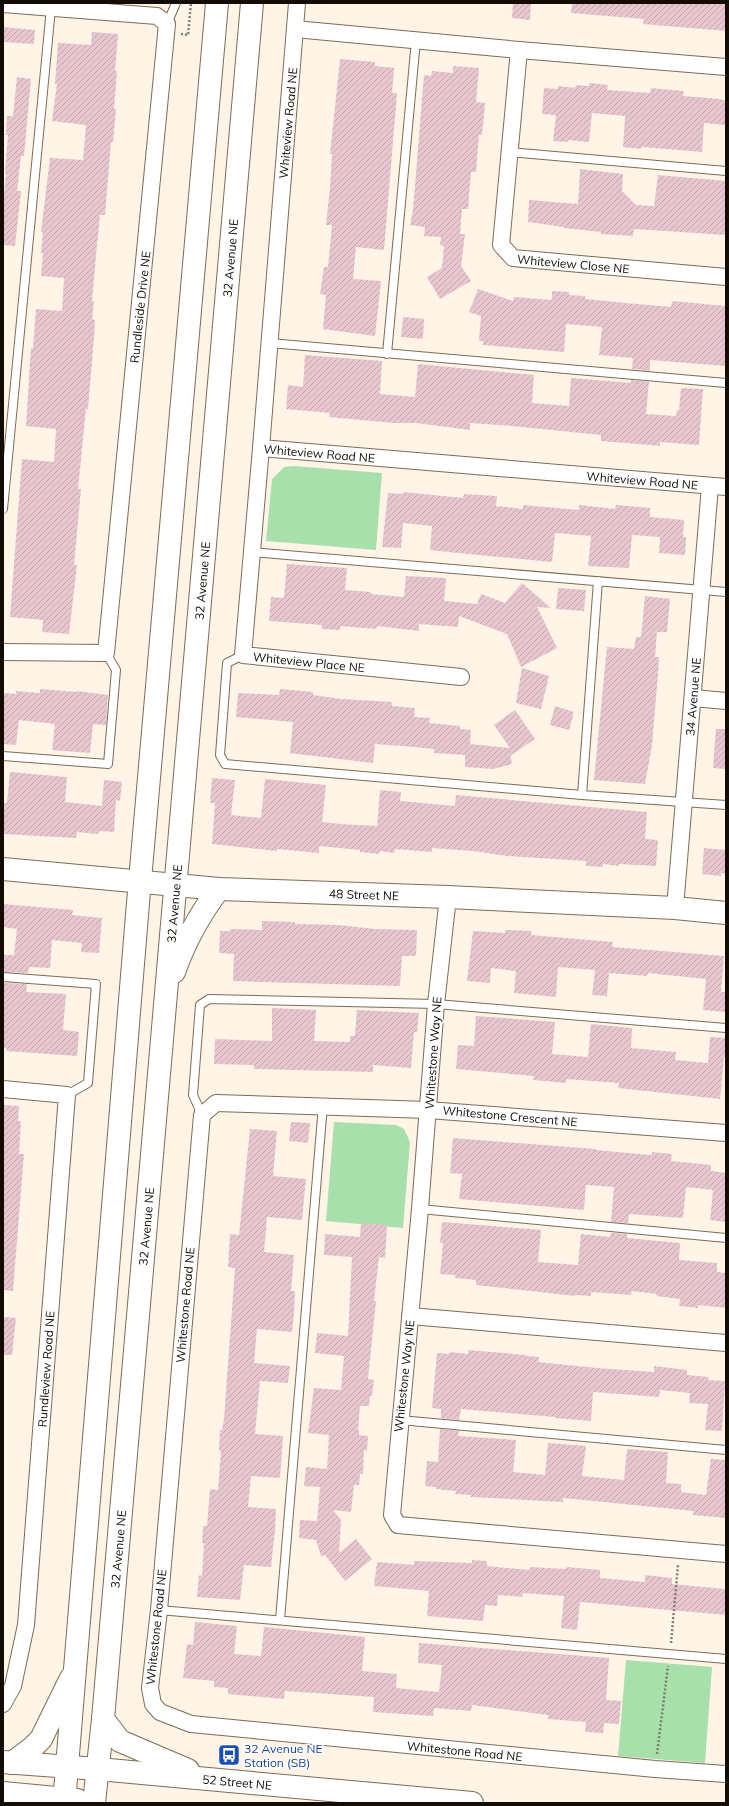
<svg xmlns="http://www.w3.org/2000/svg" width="729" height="1806" font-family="Mulish,sans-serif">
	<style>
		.green { fill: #a7e0aa }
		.building { fill: url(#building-hatch) }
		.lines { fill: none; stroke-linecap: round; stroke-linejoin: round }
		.lane-casing { stroke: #7c6c56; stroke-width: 10 }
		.street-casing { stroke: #7c6c56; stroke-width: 18 }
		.secondary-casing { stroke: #7c6c56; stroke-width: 24 }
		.path { stroke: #837b70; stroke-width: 2.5; stroke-dasharray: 2 2; stroke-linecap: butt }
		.lane { stroke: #fff; stroke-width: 8 }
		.street { stroke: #fff; stroke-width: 16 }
		.secondary { stroke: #fff; stroke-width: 22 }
		.labels { text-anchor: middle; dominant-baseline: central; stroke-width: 3; stroke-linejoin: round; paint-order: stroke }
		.street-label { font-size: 12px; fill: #120c05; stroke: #fff }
		.transit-label { font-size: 12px; fill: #164399; stroke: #fff; text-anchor: start }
	</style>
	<defs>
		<pattern id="building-hatch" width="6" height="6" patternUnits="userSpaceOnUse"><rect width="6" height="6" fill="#e7c6cf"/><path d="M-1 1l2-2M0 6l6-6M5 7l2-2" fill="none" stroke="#c5a9b0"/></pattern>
	</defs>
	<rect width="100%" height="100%" fill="#fff4e5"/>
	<!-- green -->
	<path class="green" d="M293,466L382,473L376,550L266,541L272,479L284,467Z
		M334,1122L396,1125L404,1129L410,1142L403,1228L326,1221Z
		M626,1660L712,1667L705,1763L618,1756Z"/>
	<!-- building -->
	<path class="building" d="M513,3H531L530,20L512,18Z
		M572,3H726V31L643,24L644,19L571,13Z
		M3,27L35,30L34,44L3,42Z
		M92,32L118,34L115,71H117L114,109H116L113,142H111L105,215H100L96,256L92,301H94L92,319L95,320L94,337L88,409H86L78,489H81L74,565H77L69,634L42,632L43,620L10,617L22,459L54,462L56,429L26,426L31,348H33L36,309L62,311L64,278L41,276L43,253H41L43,232H41L50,158L83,160L86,125L52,121L57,84H55L58,43L91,45Z
		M340,59L375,62V66L394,68L392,93H397L384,250L356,247L353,279L381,281L375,336L323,329L326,295L320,294L324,267H328L332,225H326L330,188L332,154H330Z
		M453,66L479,68L476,102L485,103L482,135H479L476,172H471L468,209H462L460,234H465L461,266L471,281L440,299L427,277L442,268L444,246L440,245L441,237L424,236L425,227L410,225L413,210L424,75L431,76L432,71L453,73Z
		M17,77L31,79L24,156H21L17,191H21L15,246L3,245V209L6,173L5,172L8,135H6L7,116H13Z
		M589,83L608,85L607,90L650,93L651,88L684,91L683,96L720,99L726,101V125L704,123L702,152L642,147L641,149L623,147L625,116L592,113L589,142L568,140L567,142L553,141L556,115L542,114L544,88L558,89V86L575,88L576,85L589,86Z
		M580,169L623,174L622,191L636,205L654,206L658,175L726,181V235L634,229L633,236L601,234V232L564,228V227L528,222L529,200L578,204Z
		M478,289L513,301L514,297L552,300V291L569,292V295L585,296V299L626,303L671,307L672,301L726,306V366L650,360V371L632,369L633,358L599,355L602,327L566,324L564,352L483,345V341H479L481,316L469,312Z
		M403,317L424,319L423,339L401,337Z
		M305,355L382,361L380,394L415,397L418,364L534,375L532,403L569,406L571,378L631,383V380L649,382L646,414L676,416L677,410H679L681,388L703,389L699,444L698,445L660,442V446L650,445L601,441V435L512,426L470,423V430L416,423H394L329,417L330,413L286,409L288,385L303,387Z
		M403,492L463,498L464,494L497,496L496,506L523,509V505L579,510V505L615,509L616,505L650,508V517L684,520L683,537H686L685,555L659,553L660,537L632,535L629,568L588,566L591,536L555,533L552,562L458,553L430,550L432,526L403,523L401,548L382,547L388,493L403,494Z
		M287,564L347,568L345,590L371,592V594L404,597L406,576L446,578L444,601L477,604L481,594L505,603L522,583L551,608L537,607L557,648L521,667L507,634L459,616L458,627L419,624V631L377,626L376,629L340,626V630L322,629V625L269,621L271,597L284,598Z
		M558,588L586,590L584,611L556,609Z
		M645,596L670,599L667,632H657L655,657H659L658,674L652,745L645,784L594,780L607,647L634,649L636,637H641Z
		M522,668L549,676L541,709L516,703Z
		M40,689L77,692V691L108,695L106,725L93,724L90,753L52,750L55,724L19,720L16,745L3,744V693L16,694V691L40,693Z
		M280,689L313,692V695L341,699L392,702V706L415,708L414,717L430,718L429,723L460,726V729L471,730L470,744L510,748L494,725L515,710L535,739L510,756L512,764L493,769L465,767V755L434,753V749L403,746L375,744L373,763L290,753L293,722L236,717L238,693L279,695Z
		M555,706L574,712L569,730L550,725Z
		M716,729H726V769L713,768Z
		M10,772L67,777L65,802L102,806L104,780L122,782L120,801L116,800L114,832L99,831L98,834L77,832L76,838L3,834V803H7Z
		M212,778L235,780L231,815L261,818L265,779L326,785L322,822L341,824L377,826L380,790L401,792L400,801L455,806L456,795L647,812L645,839L658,840L656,866L619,864V866L603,864V867L586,866V861L507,856L473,851L432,848V852L395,849L394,853L380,851L379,854L360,852V850L319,846V853L277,849V851L212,844L215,803H210Z
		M704,848L726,850V874L721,873V876L702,874Z
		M3,904L73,910L72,915L102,918L99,953L81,952L82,943L52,940L50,968L29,967L28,973L3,972V955H14L17,929L3,927Z
		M262,921L295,922V924L337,925L375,929L417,930L416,956H402L400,986L233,981L234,954L219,953L220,931H230V929L262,930Z
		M505,930L531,931V935L613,942L612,947L724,956L721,992H726V1012L703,1010L706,979L648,973L647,976L609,973L607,996L592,995L595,970L558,967L556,997L514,993L516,971L491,968L490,983L467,981L473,931L505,933Z
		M3,983L27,984L26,992L66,994L63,1030L79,1032L77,1056L6,1051L7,1048H3Z
		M272,1008L316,1010L314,1041L350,1042V1036H355L357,1010L419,1013L417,1032H414L411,1068L373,1065V1072L254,1069V1065L214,1064L215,1039L272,1041Z
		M476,1016L555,1022L552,1054L588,1057L591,1024L632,1028L631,1048L676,1052L675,1060L708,1063L710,1037L726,1038V1057H724L720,1099L618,1088L619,1083L566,1079V1083L533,1080L534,1076L456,1069L458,1045L474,1046Z
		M3,1105L19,1106L18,1121H21L19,1154H24L13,1291L3,1290Z
		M291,1122L310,1123L308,1143L289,1141Z
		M250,1129L277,1131L273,1176L306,1179L302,1220L267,1217L264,1252L294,1255L291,1291H295L294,1313L292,1332L257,1329L254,1363L290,1366L288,1383L260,1381L255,1434L283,1436L280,1478L251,1476L248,1507L276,1509L275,1530L271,1567L244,1565L240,1600L197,1597L199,1575L202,1576L204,1543H202L203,1526H207L210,1489L218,1490L221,1451H219L220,1430H222L224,1419L235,1268L228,1267L230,1234L239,1235Z
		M453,1138L596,1149V1150L639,1154L652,1155V1152L672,1154L671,1161L711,1165V1171L726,1173V1222L710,1220L713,1190L686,1187L683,1218L629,1214L628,1223L611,1222L614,1187L586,1185L584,1210L459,1199L462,1174L450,1173Z
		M442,1222L541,1230L538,1262L578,1265L581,1234L610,1237L611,1233L627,1234V1238L680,1243L679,1260L717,1263V1272L726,1273V1308L698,1305V1308L679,1306L680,1299L656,1296L657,1294L632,1291L631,1295L591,1292V1296L575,1295V1296L476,1285V1280L455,1278V1275L440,1274L443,1243H440Z
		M361,1223L387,1225L385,1258L379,1257L374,1301H376L368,1379L374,1380L372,1396H370L369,1406H360L358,1430H359V1435L368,1436L367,1451L364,1450L363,1474H360L359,1485H354L351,1512L333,1510L341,1520L339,1553L356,1539L372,1559L345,1581L325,1555L321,1556L316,1540L299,1538L300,1520L317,1521L320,1487L304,1486L306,1467L327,1469L329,1435L308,1433L314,1388L341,1390L344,1356L315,1353L317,1333L348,1336L352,1257L324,1255L325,1234L360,1237Z
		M3,1317L16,1318L12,1355H3Z
		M468,1350L526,1355V1356L539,1357L538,1362L597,1368L654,1372V1366L687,1370V1375L709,1377L708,1380L725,1381L722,1431L705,1430L708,1404L689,1403L690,1393L660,1390L659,1397L593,1392L591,1421L555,1418V1417L461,1409L459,1420L441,1418V1409L432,1408L437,1353L449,1354L450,1352L468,1354Z
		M440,1429L459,1431L458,1436L516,1440L513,1472L545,1475L548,1443L586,1446L582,1476L624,1480L627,1449L668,1452L666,1483L681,1484V1492L706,1495L711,1459L726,1460V1518L693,1515L694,1511L563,1498V1502L471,1497V1495L455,1494L456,1491L436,1489V1487L425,1486L427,1461L438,1462Z
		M472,1560L487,1561V1566L530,1570V1567L566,1569L567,1567L600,1570V1578L645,1582V1575L672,1578V1584L726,1589V1615L580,1602L577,1630L561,1628L564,1596L523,1593L522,1597L498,1595L497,1606L485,1605L483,1621L427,1616L429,1591L374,1586L377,1562L414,1565V1561L472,1563Z
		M195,1622L237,1626L234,1654L261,1656L264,1627L365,1637L362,1671L397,1674L396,1688L439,1692L442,1665L418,1663L419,1643L609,1658L606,1700L621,1701L619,1724L604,1723L603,1733L585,1732L586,1722L548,1719V1715L472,1705L471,1711L434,1708L433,1716L373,1712L374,1697L285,1691L284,1699L228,1694V1688L214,1687V1681L183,1678L187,1644L193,1645Z"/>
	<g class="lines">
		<!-- lane casing -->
		<g class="lane-casing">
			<path id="lane" d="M167,24L176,3
				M509,152L726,171
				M270,343L726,383
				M387,354L416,40
				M3,509L51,8
				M251,552L726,592
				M243,655L227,663L220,755L225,764L582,795L726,805
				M3,756L108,764L116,670L106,653
				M582,795L598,581
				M3,977L96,984L88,1083L67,1095
				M202,1115L193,1095L200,1005L209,999L436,1004L726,1028
				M420,1209L726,1238
				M400,1420L726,1450
				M159,1610L726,1659
				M280,1620L323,1105"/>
		</g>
		<!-- street casing -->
		<g class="street-casing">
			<g id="street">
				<path id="s1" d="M297,3L261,448L726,487"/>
				<path d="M3,4L157,16L167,24L106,653L3,652"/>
				<path d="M295,29L519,50L726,67"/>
				<path id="s2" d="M519,50L501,245L513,258L726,277"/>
				<path id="s3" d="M261,448L243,655L461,677"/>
				<path d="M693,698L726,701"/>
				<path d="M448,897L436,1004L420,1209L392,1515L398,1525L726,1554"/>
				<path id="s4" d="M675,908L710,486"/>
				<path d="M3,1089L67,1095L26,1625L13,1686L3,1704"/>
				<path id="s5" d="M726,1133L428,1110L216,1103L202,1115L159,1610L150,1688L153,1704L160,1712L191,1724L655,1769L726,1774"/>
				<path d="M410,1316L726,1343"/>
			</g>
		</g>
		<!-- secondary casing -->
		<g class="secondary-casing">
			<g id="secondary">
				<path id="s6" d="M3,869L219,889L448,897L675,908L726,913"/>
				<path d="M174,972C185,941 199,915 219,889"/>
				<path d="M103,1719L120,1741L188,1770"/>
				<path id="s7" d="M3,1762L98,1769L472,1803"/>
				<path d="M12,1763L32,1748L41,1739L71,1678"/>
				<path d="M3,1793L77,1800"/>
				<path d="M64,1803L138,903L217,3"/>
				<path id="s8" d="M94,1803L103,1719L252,3"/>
			</g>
		</g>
		<!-- path -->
		<path class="path" d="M181,34L188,35L191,3
			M671,1643L678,1565
			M657,1754L668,1666"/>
		<!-- lane -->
		<use href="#lane" class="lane"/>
		<!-- street -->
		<use href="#street" class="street"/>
		<!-- secondary -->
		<use href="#secondary" class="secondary"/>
	</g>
	<!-- icons -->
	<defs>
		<g id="bus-square" transform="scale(1.15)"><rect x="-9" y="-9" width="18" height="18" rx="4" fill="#1a4fb4" stroke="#fff"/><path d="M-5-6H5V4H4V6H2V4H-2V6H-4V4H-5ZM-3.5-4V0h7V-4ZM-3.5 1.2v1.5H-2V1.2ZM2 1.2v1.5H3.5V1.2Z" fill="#fff"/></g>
	</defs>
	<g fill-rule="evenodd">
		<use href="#bus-square" x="229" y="1755"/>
	</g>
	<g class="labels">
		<!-- street labels -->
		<g class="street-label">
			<text transform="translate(288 123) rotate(-85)">Whiteview Road NE</text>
			<text stroke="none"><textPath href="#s8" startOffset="1551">32 Avenue NE</textPath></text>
			<text stroke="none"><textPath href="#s2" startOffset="274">Whiteview Close NE</textPath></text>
			<text transform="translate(140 307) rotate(-84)">Rundleside Drive NE</text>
			<text stroke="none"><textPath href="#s1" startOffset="505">Whiteview Road NE</textPath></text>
			<text stroke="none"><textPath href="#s1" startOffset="829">Whiteview Road NE</textPath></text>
			<text stroke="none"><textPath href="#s8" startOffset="1227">32 Avenue NE</textPath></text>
			<text stroke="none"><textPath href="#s3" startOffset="274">Whiteview Place NE</textPath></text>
			<text stroke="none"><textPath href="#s4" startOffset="212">34 Avenue NE</textPath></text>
			<text stroke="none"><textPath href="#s6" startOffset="362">48 Street NE</textPath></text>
			<text stroke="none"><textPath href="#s8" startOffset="903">32 Avenue NE</textPath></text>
			<text transform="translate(433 1053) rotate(-86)">Whitestone Way NE</text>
			<text transform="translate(510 1116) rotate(5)">Whitestone Crescent NE</text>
			<text stroke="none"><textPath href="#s8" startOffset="579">32 Avenue NE</textPath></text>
			<text transform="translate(185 1305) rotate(-85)">Whitestone Road NE</text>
			<text transform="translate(46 1369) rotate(-86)">Rundleview Road NE</text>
			<text transform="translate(404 1376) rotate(-84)">Whitestone Way NE</text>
			<text stroke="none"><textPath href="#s8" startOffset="255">32 Avenue NE</textPath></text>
			<text transform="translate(156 1627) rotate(-84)">Whitestone Road NE</text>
			<text stroke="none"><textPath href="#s5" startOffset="1440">Whitestone Road NE</textPath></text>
			<text stroke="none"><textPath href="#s7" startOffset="235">52 Street NE</textPath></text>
		</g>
		<!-- transit labels -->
		<g class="transit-label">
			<text x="244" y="1748">32 Avenue NE<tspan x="244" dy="14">Station (SB)</tspan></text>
		</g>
	</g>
	<!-- border -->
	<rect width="729" height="1806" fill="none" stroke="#120c05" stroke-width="8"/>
</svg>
